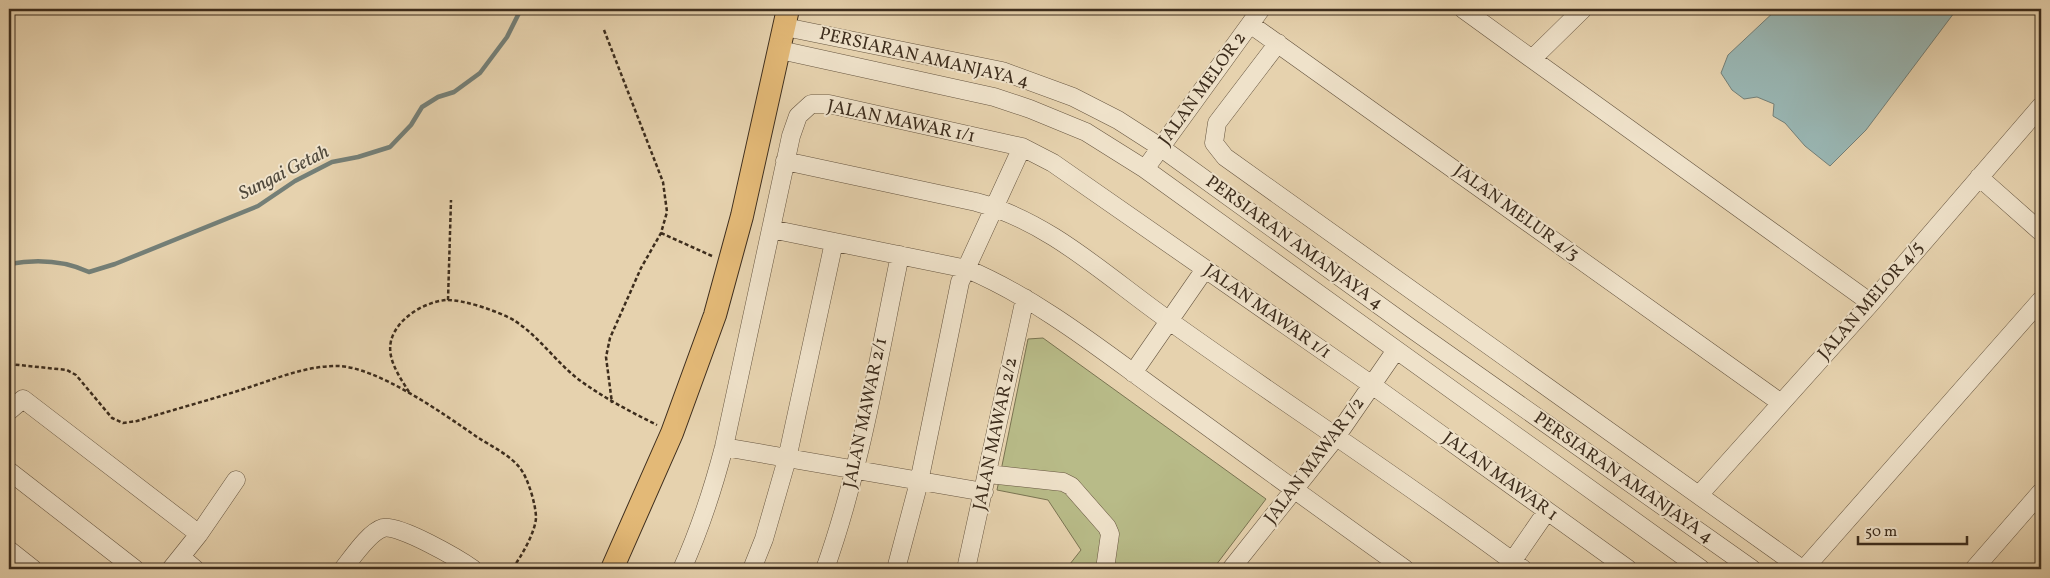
<svg xmlns="http://www.w3.org/2000/svg" width="2050" height="578" font-family="Vollkorn,serif">
	<style>
		.green { fill: #b8bb88; stroke: #7a7452 }
		.water { fill: #99b6b3; stroke: #747f77 }
		.lines { fill: none; stroke-linecap: round; stroke-linejoin: round }
		.stream { stroke: #747f77; stroke-width: 4.5 }
		.minor-casing { stroke: #675641; stroke-width: 19 }
		.major-casing { stroke: #3d2d1d; stroke-width: 24 }
		.path { stroke: #3d2d1d; stroke-width: 2.5; stroke-dasharray: 4 2.5; stroke-linecap: butt }
		.minor { stroke: #efe2ca; stroke-width: 18 }
		.major { stroke: #e3b977; stroke-width: 22 }
		.labels { text-anchor: middle; dominant-baseline: central; stroke-width: 4; stroke-linejoin: round; paint-order: stroke }
		.street-label { font-size: 18px; fill: #3d2d1d; stroke: #efe2ca }
		.water-label { font-size: 19px; font-style: italic; fill: #4f483b; stroke: #efe2ca }
	</style>
	<rect width="100%" height="100%" fill="#e6d2ae"/>
	<filter id="stains"><feTurbulence type="fractalNoise" baseFrequency=".004" numOctaves="4"/><feColorMatrix values="0 0 0 0 .2 0 0 0 0 .09 0 0 0 0 .02 0 0 0 .5 -.17"/></filter>
	<radialGradient id="worn" r=".72"><stop offset=".6" stop-color="#630" stop-opacity="0"/><stop offset="1" stop-color="#630" stop-opacity=".3"/></radialGradient>
	<!-- green -->
	<path class="green" d="M1043,338L1266,499L1213,569H1066L1081,550L1048,500L997,490L1028,339Z"/>
	<!-- water -->
	<path class="water" d="M1777,9H1957L1866,130L1830,166L1805,146L1785,123L1773,116L1774,104L1757,97L1744,99L1732,90L1721,73L1728,55Z"/>
	<g class="lines">
		<!-- stream -->
		<path class="stream" d="M1309,9L1318,11L1323,9
			M9,264C37,259 63,260 89,272L115,264L258,206L295,181L332,162L358,157L390,147L411,125L422,107L438,97L454,92L480,73L507,37L521,9"/>
		<!-- minor casing -->
		<g class="minor-casing">
			<path id="minor" d="M1463,9L1532,59L1583,9
				M1250,24L1781,403
				M785,27L1002,71L1073,97L1118,120L1160,147L1412,329L1752,569
				M1278,43L1217,123L1214,143L1225,157L1802,569
				M780,50L994,97L1030,109L1086,132L1145,169L1701,569
				M1532,59L1871,303
				M785,161L976,202C1051,222 1108,278 1171,322C1287,405 1408,483 1523,569
				M1145,169L1261,9
				M1979,177L2041,232
				M771,229L967,269C1040,300 1104,352 1168,398C1247,455 1326,513 1405,569
				M1133,373L1205,269
				M9,411L23,399L199,534
				M724,447L984,492
				M9,471L135,569
				M988,474L1063,482L1071,486L1107,527L1110,534L1105,569
				M1699,495L1871,303L2041,106
				M9,550L33,569
				M181,557L195,569
				M171,569L199,534L236,480
				M343,569C352,558 369,532 383,528C399,524 459,559 473,569
				M682,569C700,529 713,489 724,447L791,136L798,116L811,104H829L1022,147L1053,163L1372,385L1628,569
				M752,569L764,539L787,459L834,242
				M825,569C861,468 878,360 900,255
				M896,569L919,482L960,282L1022,147
				M966,569L1025,298
				M1231,569L1336,437L1396,350
				M1507,569L1547,511
				M1804,569L2041,300
				M1974,569L2041,492"/>
		</g>
		<!-- major casing -->
		<g class="major-casing">
			<path id="major" d="M612,569L672,433L715,315L742,216L788,9"/>
		</g>
		<!-- path -->
		<path class="path" d="M604,30L663,182L667,212L661,233L641,268L610,338L606,357L612,403
			M661,233L712,256
			M448,300L451,200
			M9,364L67,370L76,375L112,418L123,423L137,421C175,409 214,399 253,386C280,377 307,366 337,366C376,366 444,414 477,437C491,446 510,455 520,468C528,478 536,505 536,518C535,533 521,557 512,569
			M409,392C398,374 383,354 394,333C403,315 426,302 446,300C462,299 501,312 515,321C540,337 557,364 582,382C606,399 631,412 657,425"/>
		<!-- minor -->
		<use href="#minor" class="minor"/>
		<!-- major -->
		<use href="#major" class="major"/>
	</g>
	<g class="labels">
		<!-- street labels -->
		<g class="street-label">
			<text transform="translate(924 58) rotate(13)">PERSIARAN AMANJAYA 4</text>
			<text transform="translate(1203 89) rotate(-54)">JALAN MELOR 2</text>
			<text transform="translate(901 122) rotate(12)">JALAN MAWAR 1/1</text>
			<text transform="translate(1516 213) rotate(36)">JALAN MELUR 4/3</text>
			<text transform="translate(1294 243) rotate(36)">PERSIARAN AMANJAYA 4</text>
			<text transform="translate(1871 301) rotate(-49)">JALAN MELOR 4/5</text>
			<text transform="translate(1267 312) rotate(35)">JALAN MAWAR 1/1</text>
			<text transform="translate(866 413) rotate(-78)">JALAN MAWAR 2/1</text>
			<text transform="translate(996 434) rotate(-78)">JALAN MAWAR 2/2</text>
			<text transform="translate(1315 461) rotate(-53)">JALAN MAWAR 1/2</text>
			<text transform="translate(1500 477) rotate(36)">JALAN MAWAR 1</text>
			<text transform="translate(1623 478) rotate(35)">PERSIARAN AMANJAYA 4</text>
		</g>
		<!-- water labels -->
		<g class="water-label">
			<text transform="translate(284 173) rotate(-27)">Sungai Getah</text>
		</g>
	</g>
	<!-- margin -->
	<rect width="2050" height="578" fill="none" stroke="#e6d2ae" stroke-width="30"/>
	<rect x="10" y="10" width="2030" height="558" fill="none" stroke="#3d2d1d" stroke-width="2.5"/>
	<rect x="15" y="15" width="2020" height="548" fill="none" stroke="#3d2d1d"/>
	<!-- scale -->
	<path d="M1858 536v8h109v-8" fill="none" stroke="#3d2d1d" stroke-width="2.5"/>
	<text x="1865" y="536" font-size="15" fill="#3d2d1d" stroke="#efe2ca" stroke-width="4" paint-order="stroke">50 m</text>
	<rect width="100%" height="100%" filter="url(#stains)"/>
	<rect width="100%" height="100%" fill="url(#worn)"/>
</svg>
